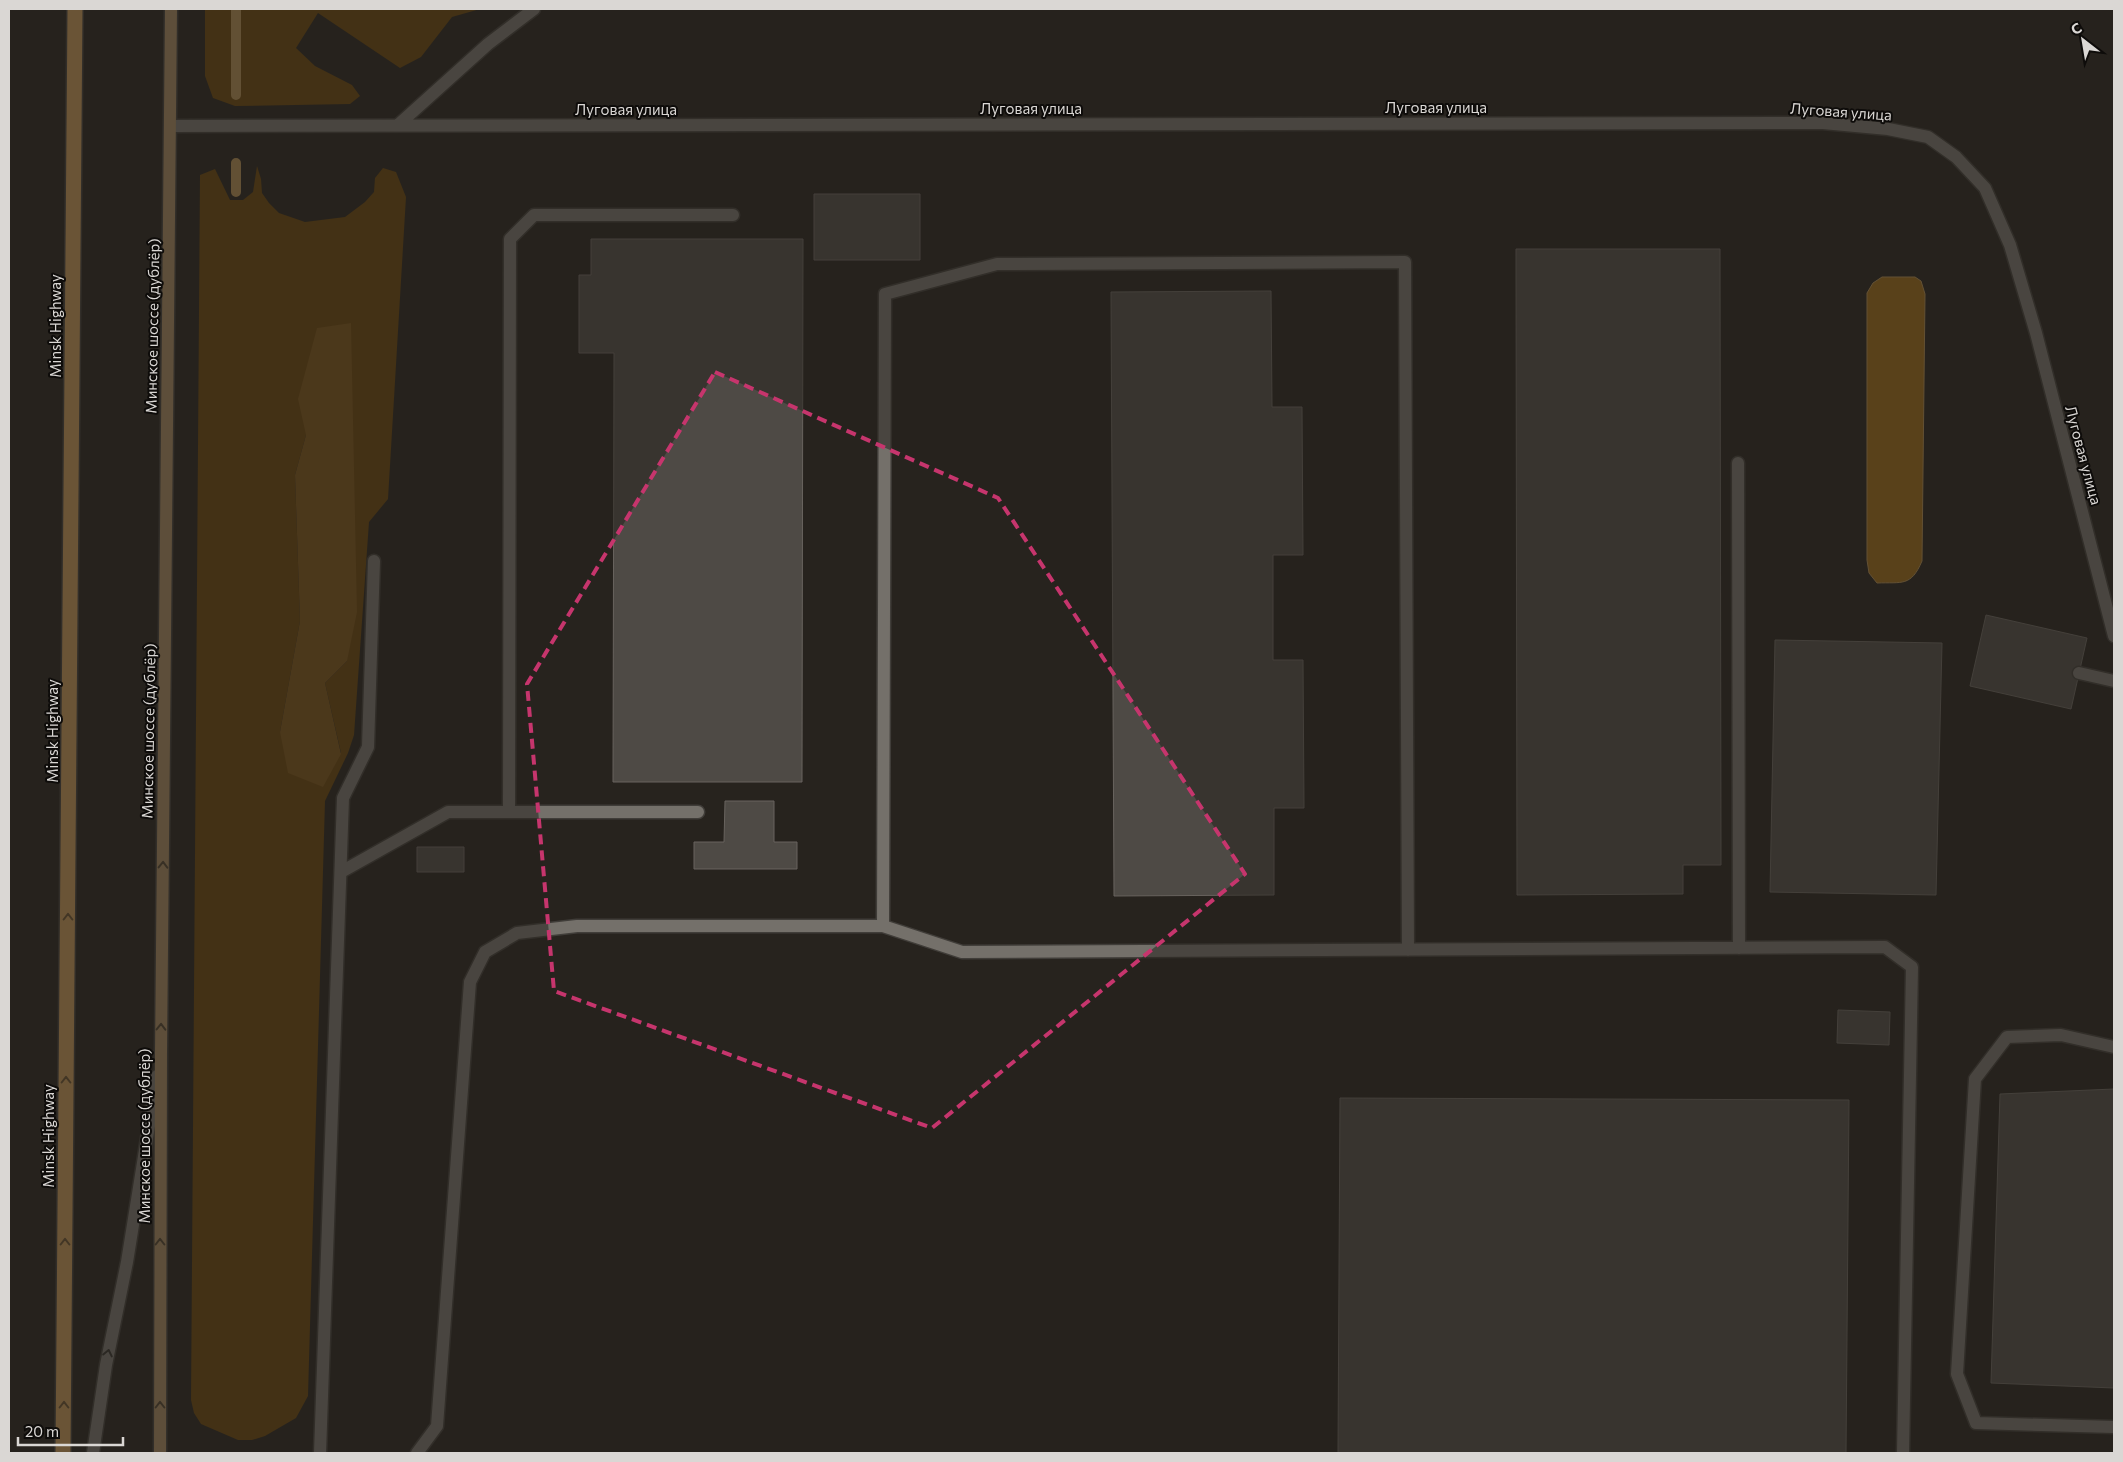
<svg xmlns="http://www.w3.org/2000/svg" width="2123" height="1462" font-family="Commissioner,sans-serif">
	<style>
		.green { fill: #66430c; fill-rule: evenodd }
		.forest { fill: #78521a }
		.water { fill: #976617; stroke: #ab8850 }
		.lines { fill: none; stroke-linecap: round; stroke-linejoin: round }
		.stream { stroke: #ab8850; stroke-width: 10 }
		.building { fill: #4e4a45; stroke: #68635e }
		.minor-casing { stroke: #403d39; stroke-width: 15 }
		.major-casing { stroke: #403d39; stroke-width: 15 }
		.highway-casing { stroke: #403d39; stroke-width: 18 }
		.minor { stroke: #74706a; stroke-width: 12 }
		.major { stroke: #9f835d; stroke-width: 12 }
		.highway { stroke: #bc9055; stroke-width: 15 }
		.oneway { stroke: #4f422f }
		.oneway2 { stroke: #654e30 }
		.oneway3 { stroke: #322f2c }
		.marked { fill: none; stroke: #c6356d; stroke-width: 4; stroke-dasharray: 10 6; stroke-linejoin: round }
		.labels { text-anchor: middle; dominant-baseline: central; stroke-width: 4; stroke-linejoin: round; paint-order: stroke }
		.street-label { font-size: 15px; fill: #dad7d4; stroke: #0e0c0a }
	</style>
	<rect width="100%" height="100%" fill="#27231e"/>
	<!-- green -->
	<path class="green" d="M205,9H480L452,17L421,57L400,68L318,13L296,48L315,66L352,85L360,96L350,104L235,106L213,98L205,76Z
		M257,166L261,179L262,193L269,203L279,213L305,222L345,217L365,202L374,192L375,178L383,168L396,172L406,197L388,499L369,522L354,735L348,753L325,801L308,1396L296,1418L265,1436L252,1440H238L201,1424L194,1413L191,1400L200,175L215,169L230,200H243L253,192ZM306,435L347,661L325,683L341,753L280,732L300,621L295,475Z"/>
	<!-- forest -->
	<path class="forest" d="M351,323L357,612L347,661L325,683L341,754L323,787L288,773L280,732L300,621L295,475L306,435L298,399L317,328Z"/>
	<!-- water -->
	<path class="water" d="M1882,277H1915L1921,281L1925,294L1922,561C1911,587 1902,582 1877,583L1869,573L1867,560V293L1873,283Z"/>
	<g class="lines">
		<!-- stream -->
		<path class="stream" d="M236,95V9
			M236,192V163"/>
	</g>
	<!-- building -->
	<path class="building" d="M814,194H920V260H814Z
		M591,239H803L802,782H613L614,353H579V275H591Z
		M1516,249H1720L1721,865H1683V894L1517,895Z
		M1271,291L1272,407H1302L1303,555H1273V660H1303L1304,808H1274V895L1114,896L1111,292Z
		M1986,615L2087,638L2071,709L1970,686Z
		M1775,640L1942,643L1936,895L1770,892Z
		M725,801H774V842H797V869H694V842H724Z
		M417,847H464V872H417Z
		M1838,1010L1890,1012L1889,1045L1837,1043Z
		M2114,1089V1388L1991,1383L2000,1094Z
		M1340,1098L1849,1100L1846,1453H1338Z"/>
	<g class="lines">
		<!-- minor casing -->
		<g class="minor-casing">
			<path id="minor" d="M398,125L488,44L534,9
				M171,126L1823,123L1888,129L1928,137L1956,157L1985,188L2010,245L2036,333L2114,636
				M1738,463L1739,948
				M2079,673L2114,681
				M509,812L510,239L534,215H733
				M341,872L448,812H698
				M883,926L885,294L997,264L1405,262L1408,950
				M2114,1047L2061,1035L2007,1037L1975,1079L1957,1374L1976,1423L2114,1427
				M93,1453L106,1365L127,1262L157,1076
				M320,1453L343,798L368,747L374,561
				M417,1453L437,1426L470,982L485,952L517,933L577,926H883L962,952L1885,947L1912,967L1903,1453"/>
		</g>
		<!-- major casing -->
		<g class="major-casing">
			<path id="major" d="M160,1453L161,1053L171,9"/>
		</g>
		<!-- highway casing -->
		<g class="highway-casing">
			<path id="highway" d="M63,1453L75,9"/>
		</g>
		<!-- minor -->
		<use href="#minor" class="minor"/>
		<!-- major -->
		<use href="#major" class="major"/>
		<!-- highway -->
		<use href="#highway" class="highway"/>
	</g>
	<!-- one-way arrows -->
	<defs><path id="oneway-chevron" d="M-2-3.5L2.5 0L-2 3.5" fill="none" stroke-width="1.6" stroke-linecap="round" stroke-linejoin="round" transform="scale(1.25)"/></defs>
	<g class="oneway">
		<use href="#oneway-chevron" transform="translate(163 865) rotate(-89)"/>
		<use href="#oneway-chevron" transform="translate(161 1027) rotate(-89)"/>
		<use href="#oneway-chevron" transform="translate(160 1242) rotate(-90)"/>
		<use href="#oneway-chevron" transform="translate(160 1405) rotate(-90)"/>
	</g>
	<g class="oneway2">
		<use href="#oneway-chevron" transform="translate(68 917) rotate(-90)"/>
		<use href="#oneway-chevron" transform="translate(66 1080) rotate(-90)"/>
		<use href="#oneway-chevron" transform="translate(65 1242) rotate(-90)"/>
		<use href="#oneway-chevron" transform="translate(64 1405) rotate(-90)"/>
	</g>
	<use class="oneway3" href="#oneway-chevron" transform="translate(108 1353) rotate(-78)"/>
	<!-- marked area -->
	<path d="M0 0H2123V1462H0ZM715,372L998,498L1245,874L932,1128L554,991L527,684Z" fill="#27231e" fill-opacity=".55" fill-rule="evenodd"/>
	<path class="marked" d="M715,372L998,498L1245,874L932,1128L554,991L527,684Z"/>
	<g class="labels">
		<!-- street labels -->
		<g class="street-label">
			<text x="1436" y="107">Луговая улица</text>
			<text x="1031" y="108">Луговая улица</text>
			<text x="626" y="109">Луговая улица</text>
			<text transform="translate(1841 111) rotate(4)">Луговая улица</text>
			<text transform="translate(55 326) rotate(-90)">Minsk Highway</text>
			<text transform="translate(152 326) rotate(-89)">Минское шоссе (дублёр)</text>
			<text transform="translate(2084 455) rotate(75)">Луговая улица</text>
			<text transform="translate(52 731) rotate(-90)">Minsk Highway</text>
			<text transform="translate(148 731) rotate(-89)">Минское шоссе (дублёр)</text>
			<text transform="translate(48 1136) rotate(-90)">Minsk Highway</text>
			<text transform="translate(144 1136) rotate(-90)">Минское шоссе (дублёр)</text>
		</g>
	</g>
	<!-- border -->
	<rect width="2123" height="1462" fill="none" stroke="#dad7d4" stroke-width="20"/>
	<!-- north arrow -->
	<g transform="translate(2083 40) rotate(329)" stroke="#0e0c0a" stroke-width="4" paint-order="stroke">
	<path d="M0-4L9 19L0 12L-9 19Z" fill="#dad7d4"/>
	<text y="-8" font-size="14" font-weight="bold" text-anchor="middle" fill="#dad7d4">С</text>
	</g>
	<!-- scale -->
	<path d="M18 1437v8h105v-8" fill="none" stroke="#dad7d4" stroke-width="2.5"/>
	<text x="25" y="1437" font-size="15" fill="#dad7d4" stroke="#0e0c0a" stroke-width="4" paint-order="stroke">20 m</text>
</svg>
